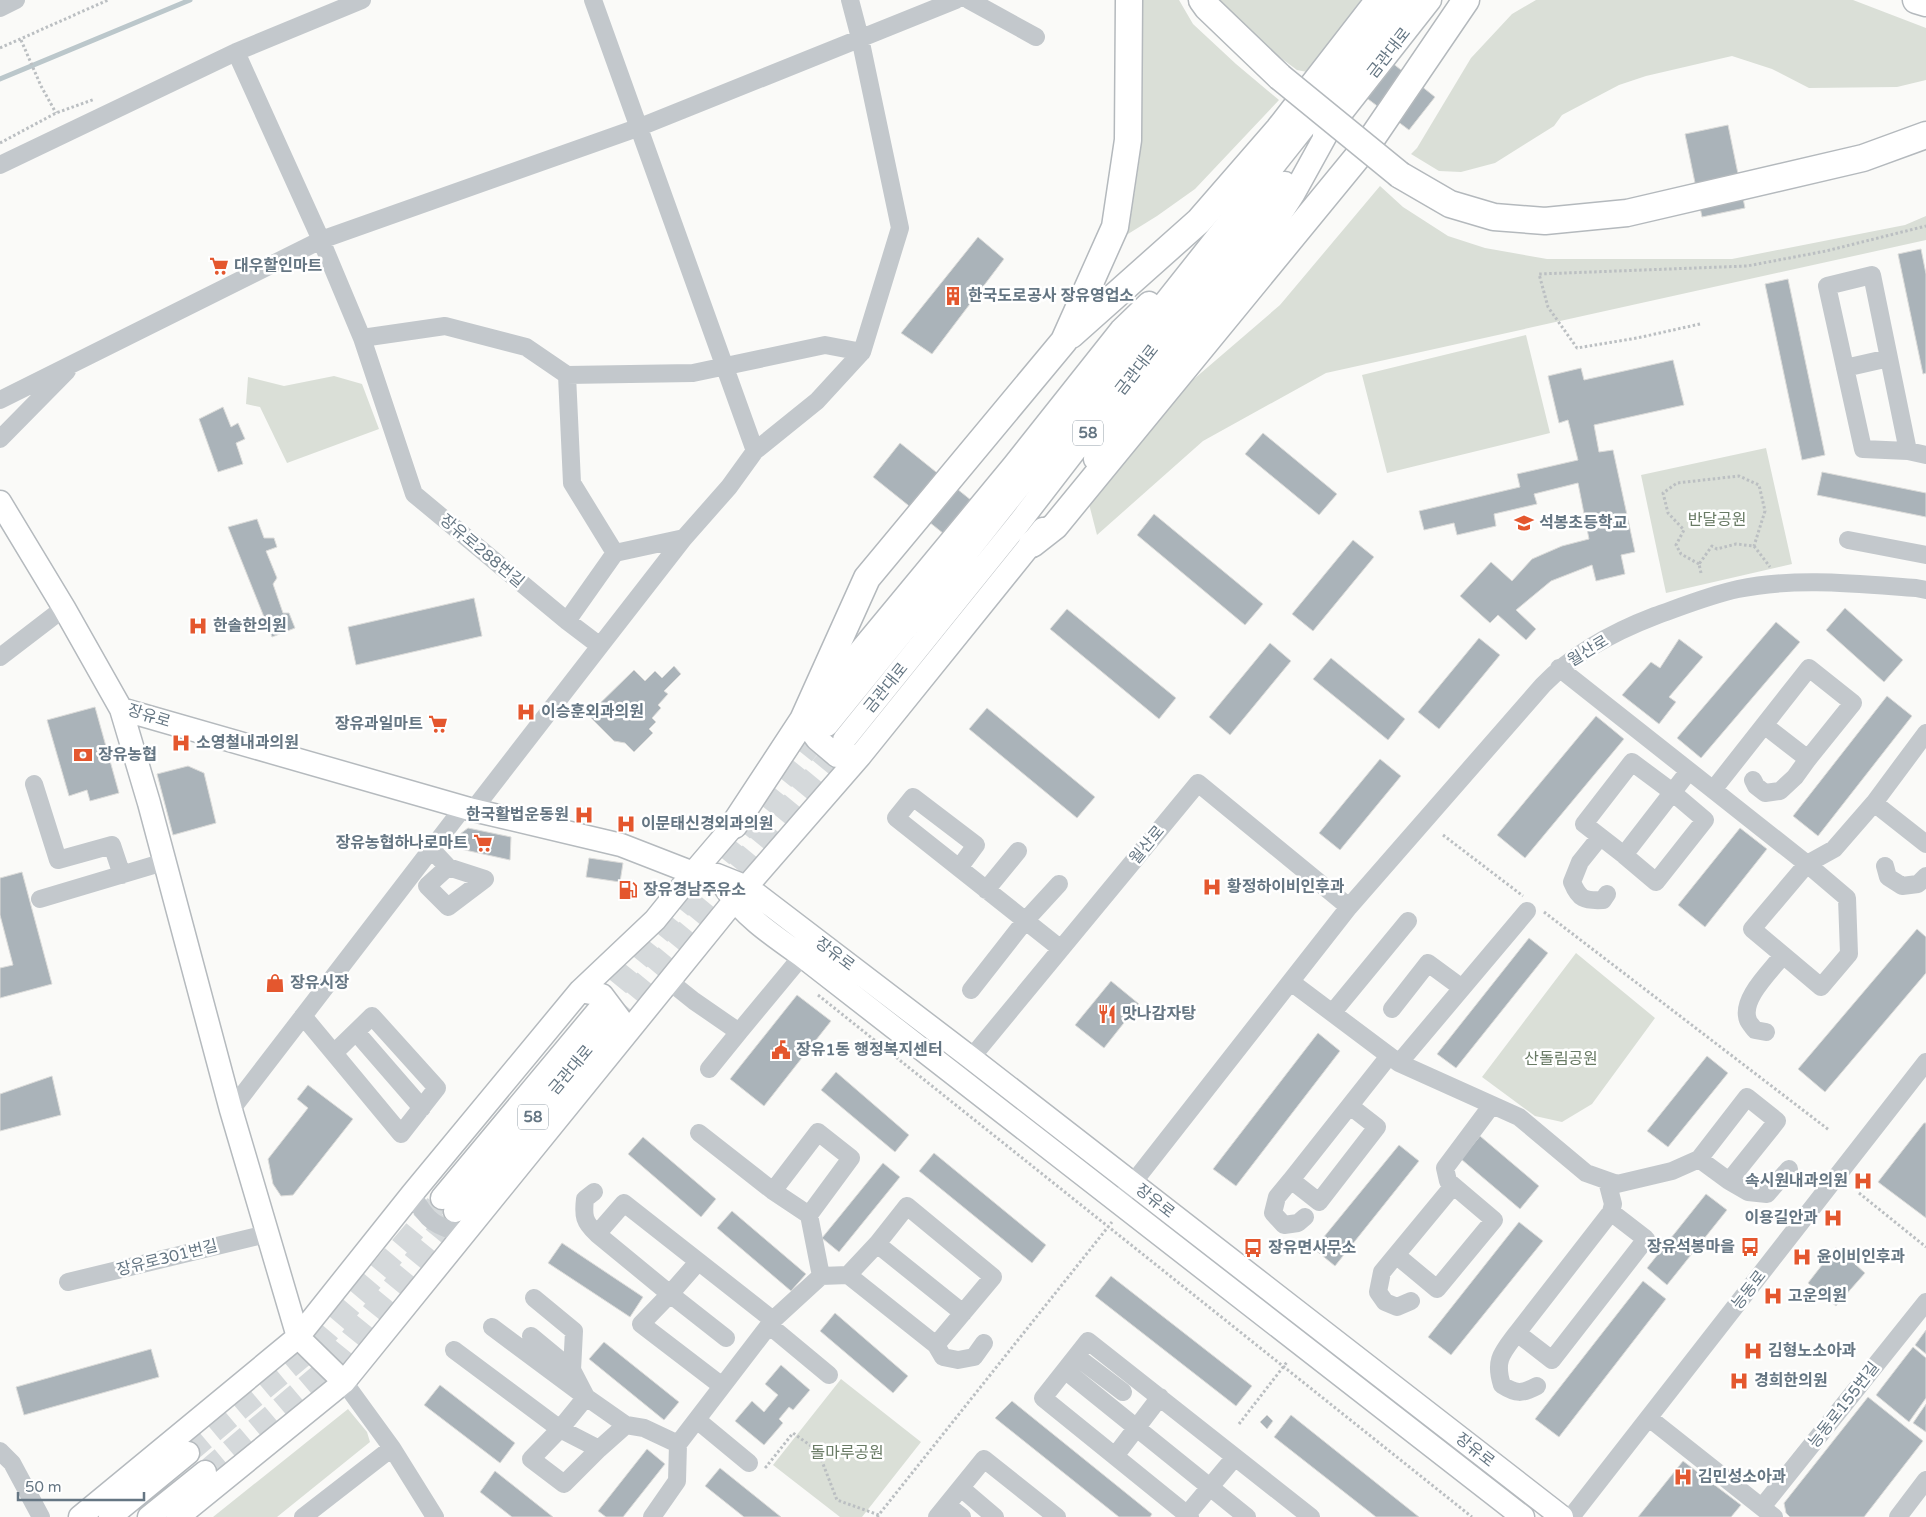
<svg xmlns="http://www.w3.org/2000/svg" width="1926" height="1517" font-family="'Varela Round','Noto Sans KR',sans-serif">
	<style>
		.green { fill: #dadfd7 }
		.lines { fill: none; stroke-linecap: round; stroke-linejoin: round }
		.stream { stroke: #bbc7cb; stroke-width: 5 }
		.building { fill: #aab3b9; stroke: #dcdcda }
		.major-tunnel { stroke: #d5d9db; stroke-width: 22; stroke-dasharray: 22 11; stroke-linecap: butt }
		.major-casing { stroke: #b5babe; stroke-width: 25 }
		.highway-casing { stroke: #b4b9bd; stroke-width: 29 }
		.path { stroke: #bbbfc2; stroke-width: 3; stroke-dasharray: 2.5 2.5; stroke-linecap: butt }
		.minor { stroke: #c3c8cc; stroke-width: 18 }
		.major { stroke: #fff; stroke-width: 22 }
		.highway { stroke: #fff; stroke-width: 26 }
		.highway-bridge-casing { stroke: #b4b9bd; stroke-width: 29; stroke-linecap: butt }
		.highway-bridge { stroke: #fff; stroke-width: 26 }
		.labels { text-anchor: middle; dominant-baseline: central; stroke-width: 5; stroke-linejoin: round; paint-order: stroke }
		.shield { fill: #fff; stroke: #939fa8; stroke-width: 1 }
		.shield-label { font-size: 15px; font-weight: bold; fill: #657683 }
		.street-label { font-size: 16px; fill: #657683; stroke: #fff }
		.poi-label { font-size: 16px; font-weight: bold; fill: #657683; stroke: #fff; text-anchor: start }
		.park-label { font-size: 16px; fill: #687a64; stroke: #fff }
	</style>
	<rect width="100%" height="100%" fill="#fafaf8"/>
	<!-- green -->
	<path class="green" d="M1139,0H1179L1193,24L1236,64L1279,100L1195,189L1157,216L1128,234L1140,156Z
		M1218,0H1361L1307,72L1297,70L1250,35Z
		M1536,0H1853L1926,28V80L1897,87L1809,88L1772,69L1732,56L1646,76L1619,85L1562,115L1554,126L1495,163L1461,172L1439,171L1411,154L1417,148L1471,58L1512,14Z
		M1380,186L1403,207L1448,236L1485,248L1547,259H1732L1905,225L1926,216V240L1326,373L1203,441L1097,535L1089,504L1180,391L1280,305Z
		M1526,335L1550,433L1387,473L1362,375Z
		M334,376L362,384L379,429L287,463L260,407L246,404L248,377L284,386Z
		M1766,448L1792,564L1666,593L1641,475Z
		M1576,953L1655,1018L1592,1104L1562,1122L1535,1116L1482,1077Z
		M841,1379L921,1442L862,1517H840L773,1465Z
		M348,1409L367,1432L370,1442L277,1517H213Z"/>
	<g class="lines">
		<!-- stream -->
		<path class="stream" d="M0,79L190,0"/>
	</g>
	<!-- building -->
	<path class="building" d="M1391,62L1435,97L1409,130L1364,96Z
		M1728,125L1745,208L1702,217L1685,134Z
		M978,237L1004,259L932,354L901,333Z
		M1921,249L1926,274V373L1923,374L1898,254Z
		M1788,279L1825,455L1802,460L1765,284Z
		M1673,360L1684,405L1594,425L1599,452L1613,450L1635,552L1621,555L1625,574L1596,581L1592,565L1551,581L1516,610L1536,629L1526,640L1498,615L1490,623L1460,596L1491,562L1512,581L1532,559L1562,546L1589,539L1578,483L1534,494L1537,504L1494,514L1496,526L1457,535L1454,523L1424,530L1419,511L1520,487L1517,474L1578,460L1568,420L1559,423L1548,376L1581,368L1584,380Z
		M223,407L231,427L238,423L245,439L236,443L243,464L218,472L199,419Z
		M1263,433L1337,494L1319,515L1245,454Z
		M900,443L987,513L959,546L873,477Z
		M1822,472L1926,493V517L1817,495Z
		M1154,514L1263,604L1245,625L1137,535Z
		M257,519L264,538H274L277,547L266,551L277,578L273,584L283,613H289L295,628L272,637L228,527Z
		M1353,540L1374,557L1313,631L1292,614Z
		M474,598L482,636L356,665L348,627Z
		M1845,608L1903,660L1884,682L1826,630Z
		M1067,609L1176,698L1159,719L1050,629Z
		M1776,622L1800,642L1701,758L1677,738Z
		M1479,638L1500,655L1439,729L1418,712Z
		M1679,639L1703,657L1669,697L1676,702L1659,724L1622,695L1651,662L1660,668Z
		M1270,643L1291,661L1230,735L1209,717Z
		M1331,658L1405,719L1388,740L1313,679Z
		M674,666L681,674L664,691L668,694L658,705L661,708L652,718L656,722L649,729L653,733L634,752L625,743L614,741L588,715L634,670L645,681L655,671L662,678Z
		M1887,696L1912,716L1818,836L1793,816Z
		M95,707L119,793L90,801L87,790L69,796L47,720Z
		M987,708L1095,797L1077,818L969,729Z
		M1596,716L1624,739L1525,858L1497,835Z
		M1380,759L1401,776L1340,850L1319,833Z
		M188,766L204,773L216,823L173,835L157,774Z
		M468,828L511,837L510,860L456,848L454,845L461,838L460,834Z
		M1740,828L1767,849L1705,927L1678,905Z
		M589,858L623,863L620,882L586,877Z
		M22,872L52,984L0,998V968L13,965L0,915V878Z
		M1917,929L1926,937V973L1825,1092L1798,1069Z
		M1529,938L1548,953L1456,1068L1437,1054Z
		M1111,981L1139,1004L1104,1048L1075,1025Z
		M797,995L831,1021L764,1106L730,1079Z
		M1318,1033L1340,1051L1236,1186L1213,1169Z
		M1707,1056L1728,1073L1668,1147L1647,1131Z
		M836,1072L909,1135L895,1152L821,1090Z
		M52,1076L61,1115L0,1131V1094Z
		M308,1085L353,1119L293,1195L281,1196L273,1184L268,1159L308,1108L297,1099Z
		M1924,1123H1926V1218L1878,1182Z
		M1480,1136L1539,1186L1520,1209L1461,1159Z
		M643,1137L716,1199L701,1217L628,1154Z
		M1399,1145L1419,1161L1335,1266L1314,1249Z
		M934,1153L1046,1245L1032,1263L919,1171Z
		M883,1163L900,1177L839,1252L822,1238Z
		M1706,1194L1727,1210L1667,1285L1647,1268Z
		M732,1211L806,1274L791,1291L717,1228Z
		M1519,1222L1543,1241L1451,1355L1428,1337Z
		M562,1243L643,1297L630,1317L548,1263Z
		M1836,1247L1865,1273L1836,1306L1808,1283Z
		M1111,1276L1252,1386L1236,1406L1095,1296Z
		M1643,1281L1666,1299L1559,1437L1535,1419Z
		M835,1313L908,1376L893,1393L820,1331Z
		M1926,1330V1354L1915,1345Z
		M604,1342L679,1402L664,1420L589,1359Z
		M1913,1347L1926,1358V1398L1909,1422L1876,1395Z
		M151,1349L159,1377L24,1415L16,1387Z
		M781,1365L810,1390L793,1410L789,1407L779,1419L783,1423L764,1445L735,1421L752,1401L764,1412L778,1395L765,1384Z
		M440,1385L515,1443L500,1463L424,1405Z
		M1868,1397L1923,1441L1864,1517H1790L1786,1513L1784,1503Z
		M1012,1401L1152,1514L1150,1517H1119L995,1418Z
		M1926,1404V1432L1913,1423Z
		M1267,1415L1273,1421L1267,1429L1260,1422Z
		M1291,1415L1419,1517H1376L1274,1437Z
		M647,1449L665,1464L623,1517H606L598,1511Z
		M1683,1461L1741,1505L1731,1517H1638Z
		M720,1468L781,1517H744L705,1486Z
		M495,1471L553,1517H512L480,1492Z"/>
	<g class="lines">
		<!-- major-tunnel -->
		<path class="major-tunnel" d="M597,1012L827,725
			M611,1022L844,740
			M188,1453L322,1340L442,1198
			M205,1472L325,1370L455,1211"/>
		<!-- major casing -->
		<g class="major-casing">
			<path id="major" d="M1324,135L1430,0
				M1095,459L1168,361L1267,235L1294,193L1331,126
				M0,502L64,608L121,709L149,803L231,1110L298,1337L344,1382
				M121,709L473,810L621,845L693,873L717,875L747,887L971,1058L1562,1517
				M827,725L949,575L1405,0
				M844,740L1019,523L1150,353L1285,183
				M860,756H837L817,739L803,720L1014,465L1121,330L1149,303
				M726,889C745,917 774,936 802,956L1523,1517
				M580,991L602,995L623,1023
				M442,1198L597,1012
				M455,1211L611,1022
				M80,1517L298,1337L412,1194L580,991L655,920L693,873L734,825
				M110,1517L188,1453
				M149,1517L205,1472
				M178,1517L344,1382L734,901L860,756L1043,529"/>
		</g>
		<!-- highway casing -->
		<g class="highway-casing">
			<path id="highway" d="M1202,0L1207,7L1280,77
				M1916,0L1926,3
				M1400,175L1450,204L1494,217L1545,221L1627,213L1863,158L1926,135
				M1071,335L1199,221L1279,129L1379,0
				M1032,544L1055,526L1368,144L1466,0
				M734,825L803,720L867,578L1064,341L1115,227L1128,140L1129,0"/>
		</g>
		<!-- path -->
		<path class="path" d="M21,40L41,86L56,113
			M0,48L108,0
			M0,143L56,113L95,99
			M1700,324L1637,338L1577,348L1548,307L1539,274L1747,266L1826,251L1926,226
			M1699,564L1681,554L1676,545L1684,530L1668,513L1663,493L1677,483L1739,476L1759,485L1765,511L1754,546
			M1701,573L1699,564L1712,546L1717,549L1736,544L1754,546L1770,567
			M1443,835L1523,896
			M1544,912L1829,1130
			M818,995L1472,1517
			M1859,1193L1926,1247
			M1239,1424L1287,1362
			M765,1466L766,1467L793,1433L818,1451L837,1500L879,1515
			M877,1517L1112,1222"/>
		<!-- minor -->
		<path class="minor" d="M593,0L755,451
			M850,0L860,38L900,228L862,352
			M969,0L1036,37
			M0,8L16,0
			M0,165L236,52L362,0
			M362,338L445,326L526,347L567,375
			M1845,368L1889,358
			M0,400L321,240L236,52
			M0,439L67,371
			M1908,451L1872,275L1827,286L1863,449L1908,451L1926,455
			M1848,540L1926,555
			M567,621L615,553L684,538L729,487L755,451L817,401L862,352L825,345L693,373L567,375L572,483L615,553
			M600,646L684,538
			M0,657L64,608
			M1559,668L1807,864L1834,849L1874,803L1926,733
			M1753,780L1756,786L1765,793L1780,791L1795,777L1808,759
			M34,784L58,860L112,845L122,875
			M1713,790L1809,668L1853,703L1808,759L1764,725
			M1874,803L1926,844
			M473,810L600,646L567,621L414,494L362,338L321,240L640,127L956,0
			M1600,837L1580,862L1572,882C1579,899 1584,901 1603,900L1607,894
			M431,849L448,867L485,879L448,907L427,886L448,867
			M1624,855L1656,882L1705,820L1672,792L1671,791L1632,762L1584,824L1624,855L1689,771
			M1807,864L1847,898L1849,954L1821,987L1752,929Z
			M1885,866L1888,877L1902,886L1918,884L1926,876
			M959,868L976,845L913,797L896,818L1061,949
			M986,890L1018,851
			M40,899L164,862
			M669,981L694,1001L739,1032L802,956
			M1291,982L1399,1063L1519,1117L1586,1173L1617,1184L1672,1171L1699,1159L1747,1097L1777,1121L1729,1181L1699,1159
			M971,990L1025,921L1059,884
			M1392,1009L1428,963L1462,988
			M1333,1012L1408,921
			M303,1016L401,1134L437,1088L372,1016L334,1053
			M356,1032L422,1108
			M1766,1032L1755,1030C1753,1027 1749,1023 1748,1020C1740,999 1771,971 1783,955
			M971,1058L1198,783L1349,907
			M1399,1063L1527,911
			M709,1069L739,1032
			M1350,1106L1377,1127L1319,1202L1291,1180L1389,1056
			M231,1110L463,808
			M699,1133L773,1191L809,1215L821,1276
			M1291,1180L1277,1197L1273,1213L1284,1225L1298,1223L1305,1217
			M1607,1181L1613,1204L1611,1212L1517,1333L1552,1360L1646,1239L1611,1212
			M1729,1181L1748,1192L1767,1194L1789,1169
			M1453,1186L1396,1255L1437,1289L1494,1220L1448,1181L1445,1168L1492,1105
			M773,1191L818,1132L851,1158L809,1215
			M594,1192L585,1199C583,1216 584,1222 597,1234
			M1125,1193L1349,907L1543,685C1574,653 1613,632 1655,616C1683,606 1710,595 1738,589C1795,577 1859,584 1916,588L1926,590
			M412,1194C428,1223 434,1225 465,1234
			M877,1244L963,1313
			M1396,1255L1382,1272L1378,1292L1385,1302L1397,1307L1411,1301
			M68,1282L266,1234
			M534,1298L574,1331L572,1370L586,1397L560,1429L531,1459L564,1484L599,1449
			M773,1320L821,1276L848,1275L936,1345L993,1277L907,1206L877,1244L848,1275
			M770,1326L829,1375
			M492,1327L586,1397L626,1425
			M1517,1333C1502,1353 1494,1360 1502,1385C1516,1394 1522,1394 1537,1386
			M531,1336L572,1370
			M936,1345L943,1357L958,1360L974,1357L984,1343
			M454,1350L560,1429L599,1449L626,1425L644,1428L678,1444L677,1481L652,1517
			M1077,1357L1123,1392
			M1066,1371L1247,1517
			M344,1382L392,1448L435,1517
			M722,1386L641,1324L670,1294L726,1338
			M1649,1418L1774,1517
			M697,1420L749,1463
			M678,1444L773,1320L624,1203L597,1234L670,1294L698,1262
			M0,1451L12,1463L41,1517
			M1115,1456L1160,1397
			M961,1488L995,1517
			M947,1505L962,1517
			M1762,1507L1926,1302
			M303,1517L392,1448
			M937,1517L984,1459L1057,1517
			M1185,1517L1235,1457
			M1190,1517L1043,1398L1088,1341L1311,1517
			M1571,1517L1926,1062
			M1898,1517L1926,1480"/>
		<!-- major -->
		<use href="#major" class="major"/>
		<!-- highway -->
		<use href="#highway" class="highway"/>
		<!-- highway-bridge casing -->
		<g class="highway-bridge-casing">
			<path id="highway-bridge" d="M1280,77L1400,175"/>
		</g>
		<!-- highway-bridge -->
		<use href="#highway-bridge" class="highway-bridge"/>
	</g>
	<!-- icons -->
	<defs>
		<g id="supermarket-bare" transform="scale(1.5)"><path d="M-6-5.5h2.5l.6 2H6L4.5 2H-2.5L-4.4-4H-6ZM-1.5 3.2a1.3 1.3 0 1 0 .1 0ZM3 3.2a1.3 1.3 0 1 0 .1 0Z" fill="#e4572e" stroke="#fff" stroke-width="2.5" paint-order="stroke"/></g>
		<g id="building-bare" transform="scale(1.5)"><path d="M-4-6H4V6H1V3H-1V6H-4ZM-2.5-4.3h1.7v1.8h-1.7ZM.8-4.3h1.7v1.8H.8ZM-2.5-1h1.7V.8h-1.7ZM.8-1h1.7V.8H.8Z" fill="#e4572e" stroke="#fff" stroke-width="2.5" paint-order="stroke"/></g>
		<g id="school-bare" transform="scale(1.5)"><path d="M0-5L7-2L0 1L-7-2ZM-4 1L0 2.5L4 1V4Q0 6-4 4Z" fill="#e4572e" stroke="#fff" stroke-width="2.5" paint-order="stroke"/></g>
		<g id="hospital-bare" transform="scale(1.5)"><path d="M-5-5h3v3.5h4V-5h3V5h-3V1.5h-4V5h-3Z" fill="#e4572e" stroke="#fff" stroke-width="2.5" paint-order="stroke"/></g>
		<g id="bank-bare" transform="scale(1.5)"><path d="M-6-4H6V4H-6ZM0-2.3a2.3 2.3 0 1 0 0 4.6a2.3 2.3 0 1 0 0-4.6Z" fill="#e4572e" stroke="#fff" stroke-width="2.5" paint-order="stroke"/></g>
		<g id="fuel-bare" transform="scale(1.5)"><path d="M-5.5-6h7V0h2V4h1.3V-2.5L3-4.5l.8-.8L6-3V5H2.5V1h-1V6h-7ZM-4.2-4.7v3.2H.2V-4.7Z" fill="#e4572e" stroke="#fff" stroke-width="2.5" paint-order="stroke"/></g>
		<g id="shop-bare" transform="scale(1.5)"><path d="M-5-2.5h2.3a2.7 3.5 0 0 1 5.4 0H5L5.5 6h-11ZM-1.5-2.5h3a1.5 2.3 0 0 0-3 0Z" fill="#e4572e" stroke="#fff" stroke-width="2.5" paint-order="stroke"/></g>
		<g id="restaurant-bare" transform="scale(1.5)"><path d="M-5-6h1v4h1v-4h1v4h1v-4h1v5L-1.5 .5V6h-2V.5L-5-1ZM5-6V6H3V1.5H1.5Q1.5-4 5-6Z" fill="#e4572e" stroke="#fff" stroke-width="2.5" paint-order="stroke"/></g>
		<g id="civic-bare" transform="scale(1.5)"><path d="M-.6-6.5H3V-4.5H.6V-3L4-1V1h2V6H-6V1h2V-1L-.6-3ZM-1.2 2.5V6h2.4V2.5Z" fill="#e4572e" stroke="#fff" stroke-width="2.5" paint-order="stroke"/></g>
		<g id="bus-bare" transform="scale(1.5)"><path d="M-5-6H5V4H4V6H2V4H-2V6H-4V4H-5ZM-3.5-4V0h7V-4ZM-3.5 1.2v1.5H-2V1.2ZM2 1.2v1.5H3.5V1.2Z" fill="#e4572e" stroke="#fff" stroke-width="2.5" paint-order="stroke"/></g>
	</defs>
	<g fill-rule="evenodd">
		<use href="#supermarket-bare" x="219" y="266"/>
		<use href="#building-bare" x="953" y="296"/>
		<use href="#school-bare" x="1524" y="523"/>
		<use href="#hospital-bare" x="198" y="626"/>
		<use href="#hospital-bare" x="526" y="712"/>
		<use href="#supermarket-bare" x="438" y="724"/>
		<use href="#hospital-bare" x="181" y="743"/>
		<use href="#bank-bare" x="83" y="755"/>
		<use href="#hospital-bare" x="584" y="815"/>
		<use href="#hospital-bare" x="626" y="824"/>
		<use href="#supermarket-bare" x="483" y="843"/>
		<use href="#hospital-bare" x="1212" y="887"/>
		<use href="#fuel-bare" x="628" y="890"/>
		<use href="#shop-bare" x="275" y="983"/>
		<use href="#restaurant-bare" x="1107" y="1014"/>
		<use href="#civic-bare" x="781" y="1050"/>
		<use href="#hospital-bare" x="1863" y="1181"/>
		<use href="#hospital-bare" x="1833" y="1218"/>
		<use href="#bus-bare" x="1750" y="1247"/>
		<use href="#bus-bare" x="1253" y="1248"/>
		<use href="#hospital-bare" x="1802" y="1257"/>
		<use href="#hospital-bare" x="1773" y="1296"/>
		<use href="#hospital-bare" x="1753" y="1351"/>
		<use href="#hospital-bare" x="1739" y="1381"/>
		<use href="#hospital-bare" x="1683" y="1477"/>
	</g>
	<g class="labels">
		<!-- shield labels -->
		<g class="shield">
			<rect x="1073" y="420.5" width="30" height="25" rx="4"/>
			<rect x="518" y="1104.5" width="30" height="25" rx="4"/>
		</g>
		<g class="shield-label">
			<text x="1088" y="433">58</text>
			<text x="533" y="1117">58</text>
		</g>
		<!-- street labels -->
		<g class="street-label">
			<text transform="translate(1389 53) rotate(-52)">금관대로</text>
			<text transform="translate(1137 370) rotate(-52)">금관대로</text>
			<text transform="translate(482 551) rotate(40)">장유로288번길</text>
			<text transform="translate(1588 651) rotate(-31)">월산로</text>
			<text transform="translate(886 688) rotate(-51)">금관대로</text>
			<text transform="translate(149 716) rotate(17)">장유로</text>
			<text transform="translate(1147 845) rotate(-50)">월산로</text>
			<text transform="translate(835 954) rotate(37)">장유로</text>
			<text transform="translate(571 1070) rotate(-50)">금관대로</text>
			<text transform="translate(1155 1201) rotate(38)">장유로</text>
			<text transform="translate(167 1258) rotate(-14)">장유로301번길</text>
			<text transform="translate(1749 1290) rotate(-52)">능동로</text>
			<text transform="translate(1844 1405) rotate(-52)">능동로155번길</text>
			<text transform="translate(1475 1450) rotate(38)">장유로</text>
		</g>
		<!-- poi labels -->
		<g class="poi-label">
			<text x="234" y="266">대우할인마트</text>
			<text x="968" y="296">한국도로공사 장유영업소</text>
			<text x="1539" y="523">석봉초등학교</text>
			<text x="213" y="626">한솔한의원</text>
			<text x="541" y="712">이승훈외과의원</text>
			<text x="423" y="724" text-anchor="end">장유과일마트</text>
			<text x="196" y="743">소영철내과의원</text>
			<text x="98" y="755">장유농협</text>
			<text x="569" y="815" text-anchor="end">한국활법운동원</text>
			<text x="641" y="824">이문태신경외과의원</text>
			<text x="468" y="843" text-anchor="end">장유농협하나로마트</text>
			<text x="1227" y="887">황정하이비인후과</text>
			<text x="643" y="890">장유경남주유소</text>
			<text x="290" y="983">장유시장</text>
			<text x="1122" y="1014">맛나감자탕</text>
			<text x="796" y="1050">장유1동 행정복지센터</text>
			<text x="1848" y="1181" text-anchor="end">속시원내과의원</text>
			<text x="1818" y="1218" text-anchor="end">이용길안과</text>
			<text x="1735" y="1247" text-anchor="end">장유석봉마을</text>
			<text x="1268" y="1248">장유면사무소</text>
			<text x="1817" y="1257">윤이비인후과</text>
			<text x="1788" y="1296">고운의원</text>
			<text x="1768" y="1351">김형노소아과</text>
			<text x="1754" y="1381">경희한의원</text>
			<text x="1698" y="1477">김민성소아과</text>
		</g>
		<!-- park labels -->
		<g class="park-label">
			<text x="1717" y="520">반달공원</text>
			<text x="1561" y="1059">산돌림공원</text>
			<text x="847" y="1453">돌마루공원</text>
		</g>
	</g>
	<!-- scale -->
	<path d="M18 1492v8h126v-8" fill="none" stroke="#657683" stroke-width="2.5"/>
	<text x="25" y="1492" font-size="15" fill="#657683" stroke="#ffffff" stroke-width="4" paint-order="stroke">50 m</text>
</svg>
